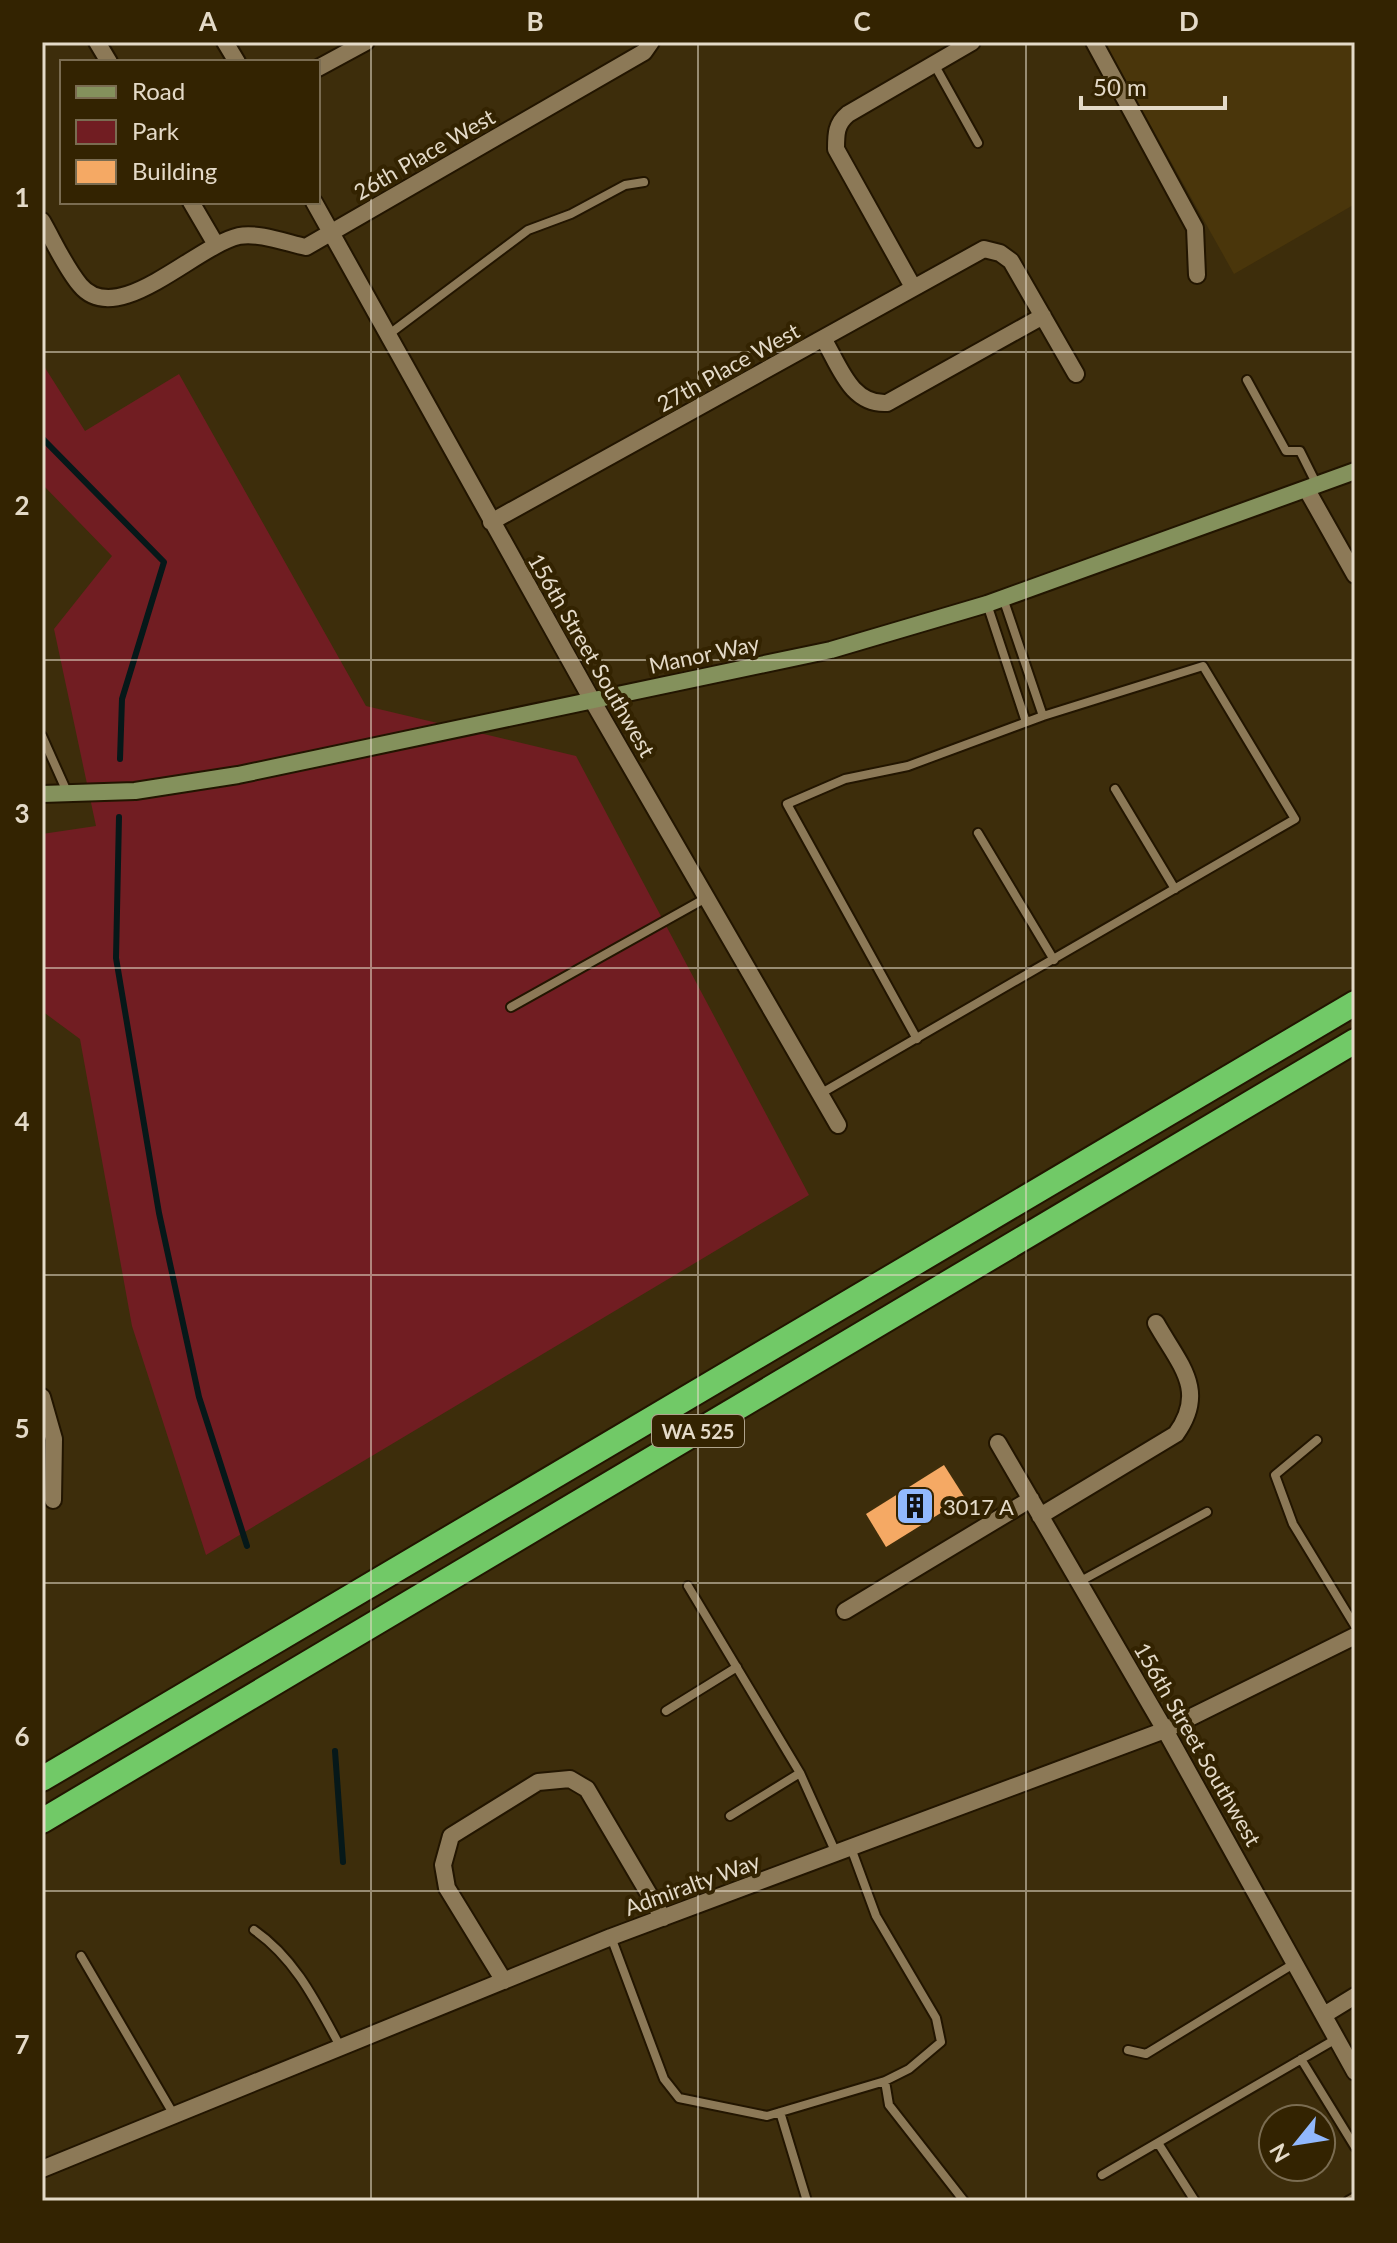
<svg xmlns="http://www.w3.org/2000/svg" width="1397" height="2243" font-family="Lato,sans-serif">
	<style>
		.built { fill: #4a360b }
		.green { fill: #711d22 }
		.lines { fill: none; stroke-linecap: round; stroke-linejoin: round }
		.stream { stroke: #061819; stroke-width: 6 }
		.building { fill: #f5a964 }
		.lane-casing { stroke: #221500; stroke-width: 12 }
		.street-casing { stroke: #221500; stroke-width: 20 }
		.secondary-casing { stroke: #221500; stroke-width: 20 }
		.highway-casing { stroke: #221500; stroke-width: 28 }
		.lane { stroke: #8c7957; stroke-width: 8 }
		.street { stroke: #8c7957; stroke-width: 16 }
		.secondary { stroke: #84915c; stroke-width: 16 }
		.highway { stroke: #71c967; stroke-width: 24 }
		.grid { fill: none; stroke: #e4dac8; stroke-width: 2; stroke-opacity: 0.55 }
		.labels { text-anchor: middle; dominant-baseline: central; stroke-width: 8; stroke-linejoin: round; paint-order: stroke }
		.shield { fill: #332301; stroke: #afa38c; stroke-width: 2 }
		.shield-label { font-size: 20px; font-weight: bold; fill: #e4dac8 }
		.street-label { font-size: 22px; fill: #e4dac8; stroke: #332301 }
		.poi-label { font-size: 22px; fill: #e4dac8; stroke: #332301; text-anchor: start }
		.neatline { fill: none; stroke: #e4dac8; stroke-width: 3 }
		.grid-label { font-size: 26px; text-anchor: middle; font-weight: bold; fill: #e4dac8 }
	</style>
	<rect width="100%" height="100%" fill="#3d2d0b"/>
	<!-- built -->
	<path class="built" d="M1104,42H1355V204L1234,274Z"/>
	<!-- green -->
	<path class="green" d="M42,363L85,431L179,374L366,706L576,756L809,1195L206,1555L132,1326L80,1039L42,1011V834L96,826L54,629L112,556L42,484Z"/>
	<g class="lines">
		<!-- stream -->
		<path class="stream" d="M42,438L164,562L122,699L120,759
			M119,817L116,958L159,1213L199,1397L247,1546
			M335,1751L343,1862"/>
	</g>
	<!-- building -->
	<path class="building" d="M944,1465L965,1498L886,1547L866,1514Z"/>
	<g class="lines">
		<!-- lane casing -->
		<g class="lane-casing">
			<path id="lane" d="M934,64L978,143
				M388,335L528,230L571,214L625,185L644,182
				M1247,380L1286,451H1300L1317,485
				M1003,598L1043,716
				M987,604L1026,722
				M42,736L68,794
				M1115,789L1175,889
				M978,833L1054,960
				M511,1007L706,898
				M820,1094L1295,819L1203,666L1043,716L908,766L845,779L787,804L917,1039
				M1317,1440L1275,1475L1293,1524L1355,1626
				M1079,1582L1207,1512
				M688,1586L800,1773L836,1853
				M666,1711L737,1667
				M730,1816L800,1773
				M254,1930C296,1959 317,2004 341,2048
				M611,1937L664,2079L679,2098L767,2116L885,2081L909,2069L941,2042L936,2018L876,1916L851,1848
				M81,1956L174,2115
				M1128,2050L1146,2054L1295,1963
				M1301,2059L1355,2147
				M885,2081L889,2105L964,2201
				M780,2112L807,2201
				M1158,2143L1195,2201
				M1102,2175L1336,2039
				M1348,2201L1355,2197"/>
		</g>
		<!-- street casing -->
		<g class="street-casing">
			<path id="street" d="M97,42L109,62
				M225,42L237,62
				M1094,42L1195,228L1197,275
				M318,68L366,42
				M191,202L215,243
				M314,202L592,700L838,1125
				M42,221C54,242 65,267 80,285C117,330 195,246 239,236C258,232 287,243 306,247L644,52L651,42
				M913,287L836,149C836,134 836,124 848,114L972,42
				M824,340C840,367 851,405 887,403L1043,316
				M1307,490L1355,575
				M491,522L984,249L1000,253L1011,261L1076,374
				M42,1397L54,1439L53,1500
				M998,1443L1165,1730L1355,2072
				M1040,1516L1176,1434C1208,1390 1179,1364 1156,1323
				M845,1611L1031,1499
				M504,1981L447,1888L443,1865L451,1836L538,1782L570,1779L587,1789L663,1918
				M1324,2015L1355,1996
				M42,2169L611,1937L1165,1730L1355,1636"/>
		</g>
		<!-- secondary casing -->
		<g class="secondary-casing">
			<path id="secondary" d="M42,794L135,791L238,775L831,650L987,604L1355,471"/>
		</g>
		<!-- highway casing -->
		<g class="highway-casing">
			<path id="highway" d="M42,1779L1355,1003
				M42,1821L1355,1041"/>
		</g>
		<!-- lane -->
		<use href="#lane" class="lane"/>
		<!-- street -->
		<use href="#street" class="street"/>
		<!-- secondary -->
		<use href="#secondary" class="secondary"/>
		<!-- highway -->
		<use href="#highway" class="highway"/>
	</g>
	<!-- grid -->
	<path class="grid" d="M371,42V2201M698,42V2201M1026,42V2201M42,352H1355M42,660H1355M42,968H1355M42,1275H1355M42,1583H1355M42,1891H1355"/>
	<!-- icons -->
	<defs>
		<g id="building-square" transform="scale(2)"><rect x="-9" y="-9" width="18" height="18" rx="4" fill="#91b8fd" stroke="#332301"/><path d="M-4-6H4V6H1V3H-1V6H-4ZM-2.5-4.3h1.7v1.8h-1.7ZM.8-4.3h1.7v1.8H.8ZM-2.5-1h1.7V.8h-1.7ZM.8-1h1.7V.8H.8Z" fill="#111"/></g>
	</defs>
	<g fill-rule="evenodd">
		<use href="#building-square" x="915" y="1506"/>
	</g>
	<g class="labels">
		<!-- shield labels -->
		<rect class="shield" x="652" y="1415" width="92" height="32" rx="6"/>
		<g class="shield-label">
			<text x="698" y="1431">WA 525</text>
		</g>
		<!-- street labels -->
		<g class="street-label">
			<text transform="translate(424 154) rotate(-30)">26th Place West</text>
			<text transform="translate(728 367) rotate(-29)">27th Place West</text>
			<text transform="translate(704 654) rotate(-12)">Manor Way</text>
			<text transform="translate(592 655) rotate(60)">156th Street Southwest</text>
			<text transform="translate(1198 1744) rotate(60)">156th Street Southwest</text>
			<text transform="translate(692 1884) rotate(-20)">Admiralty Way</text>
		</g>
		<!-- poi labels -->
		<g class="poi-label">
			<text x="943" y="1506">3017 A</text>
		</g>
	</g>
	<!-- border -->
	<rect width="1397" height="2243" fill="none" stroke="#332301" stroke-width="88"/>
	<!-- legend -->
	<rect x="60" y="60" width="260" height="144" fill="#332301" stroke="#7a6c51" stroke-width="2"/>
	<rect x="76" y="86" width="40" height="12" fill="#84915c" stroke="#7a6c51" stroke-width="2"/>
	<text x="132" y="100" font-size="24" fill="#e4dac8">Road</text>
	<rect x="76" y="120" width="40" height="24" fill="#711d22" stroke="#7a6c51" stroke-width="2"/>
	<text x="132" y="140" font-size="24" fill="#e4dac8">Park</text>
	<rect x="76" y="160" width="40" height="24" fill="#f5a964" stroke="#7a6c51" stroke-width="2"/>
	<text x="132" y="180" font-size="24" fill="#e4dac8">Building</text>
	<!-- north arrow -->
	<g transform="translate(1297 2143) rotate(240)"><circle r="38" fill="#332301" stroke="#7a6c51" stroke-width="2"/>
	<path d="M0-6L14 30L0 20L-14 30Z" fill="#91b8fd"/>
	<text y="-12" font-size="22" font-weight="bold" text-anchor="middle" fill="#e4dac8">N</text>
	</g>
	<!-- scale -->
	<path d="M1081 96v12h144v-12" fill="none" stroke="#e4dac8" stroke-width="4"/>
	<text x="1093" y="96" font-size="24" fill="#e4dac8" stroke="#332301" stroke-width="6" paint-order="stroke">50 m</text>
	<rect x="44" y="44" width="1309" height="2155" class="neatline"/>
	<g class="grid-label">
		<text x="208" y="31">A</text>
		<text x="535" y="31">B</text>
		<text x="862" y="31">C</text>
		<text x="1189" y="31">D</text>
		<text x="22" y="207">1</text>
		<text x="22" y="515">2</text>
		<text x="22" y="823">3</text>
		<text x="22" y="1131">4</text>
		<text x="22" y="1438">5</text>
		<text x="22" y="1746">6</text>
		<text x="22" y="2054">7</text>
	</g>
</svg>
